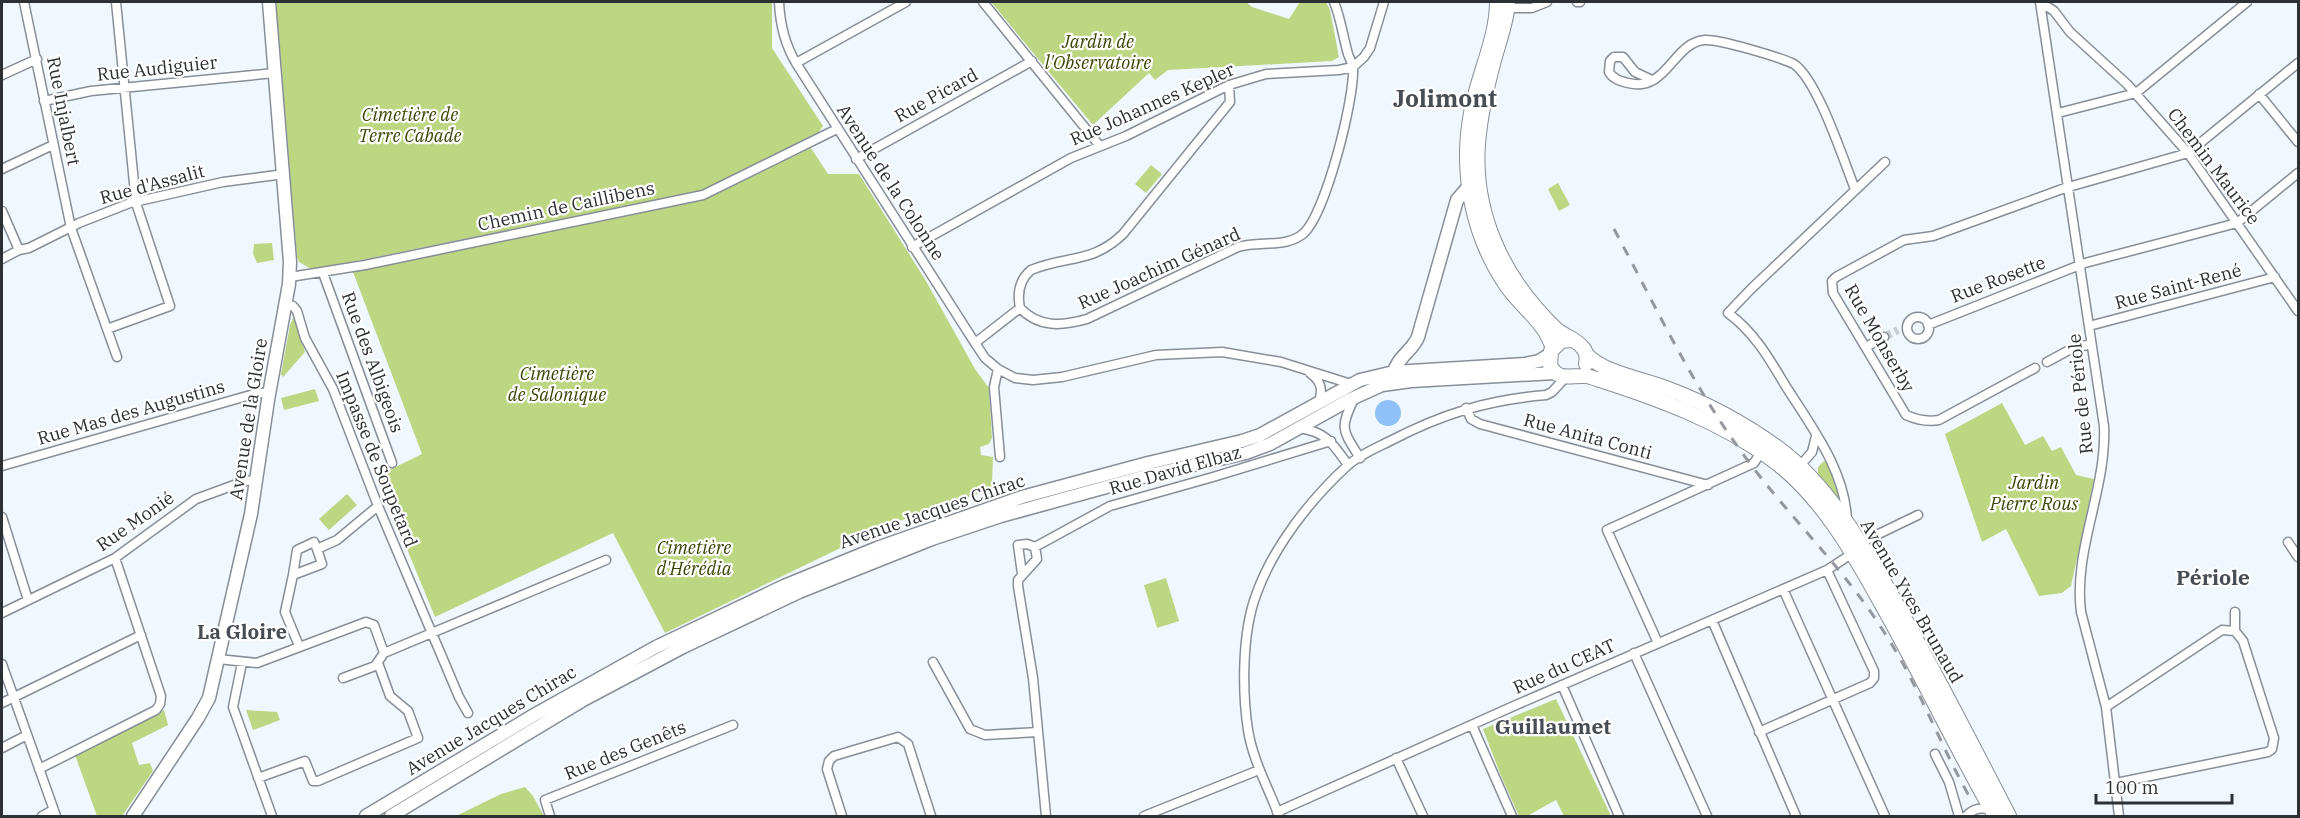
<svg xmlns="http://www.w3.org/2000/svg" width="2300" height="818" font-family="'IBM Plex Serif',serif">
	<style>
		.green { fill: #bcd682 }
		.water { fill: #8ec1f8 }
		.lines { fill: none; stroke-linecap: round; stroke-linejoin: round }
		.street-tunnel { stroke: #cacfd6; stroke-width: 8; stroke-dasharray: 8 4; stroke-linecap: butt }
		.street-casing { stroke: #888e97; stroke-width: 11 }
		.secondary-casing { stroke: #888e97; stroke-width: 15 }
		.primary-casing { stroke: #888e97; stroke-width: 16 }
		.street { stroke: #fff; stroke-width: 8 }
		.secondary { stroke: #fff; stroke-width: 12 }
		.primary { stroke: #fff; stroke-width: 14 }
		.rail { stroke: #94989e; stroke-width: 3; stroke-dasharray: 10 10; stroke-linecap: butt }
		.labels { text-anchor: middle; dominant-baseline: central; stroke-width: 4.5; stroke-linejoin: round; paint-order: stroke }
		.park-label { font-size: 18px; font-style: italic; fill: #374600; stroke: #fff }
		.street-label { font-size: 18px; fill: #2c2f33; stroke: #fff }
		.neighbourhood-label { font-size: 20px; font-weight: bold; fill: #474d55; stroke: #fff }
		.quarter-label { font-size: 21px; font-weight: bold; fill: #474d55; stroke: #fff }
		.district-label { font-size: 24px; font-weight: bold; fill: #474d55; stroke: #fff }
	</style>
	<rect width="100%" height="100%" fill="#f1f7ff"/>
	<!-- green -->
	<path class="green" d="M276,2H772V48L823,126L818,133L784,151L703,190L313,270L299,262L297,257Z
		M991,2H1246L1252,7L1289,19L1300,2H1326L1330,10L1339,57L1332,61L1168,70L1155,80L1149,73L1093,125Z
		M811,148L828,174H859L926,281L975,369L989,388L992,438L989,444L980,447L981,455L993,457L992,485L989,490L888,525L665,633L613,533L435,617L377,476L422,454L353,272L699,200Z
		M1151,165L1162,174L1146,193L1135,184Z
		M1558,183L1570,205L1559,211L1548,189Z
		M272,243L274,260L257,263L253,254L254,244Z
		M294,316L305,352L283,377L281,374L290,325Z
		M315,389L319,401L284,410L281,398Z
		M2002,403L2025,445L2043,436L2052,451L2061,447L2076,475L2094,479L2071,586L2062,593L2039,596L2006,529L1982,542L1945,434Z
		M1824,461L1829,462L1841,498L1839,499L1818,474V467Z
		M347,494L357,505L329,530L319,519Z
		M1166,578L1179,621L1157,628L1144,585Z
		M1556,699L1611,816H1564L1556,800L1527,816H1519L1501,776L1483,729Z
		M164,710L168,725L132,743L139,765L150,763L153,771L122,816H97L75,755Z
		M246,710L277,712L280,720L253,730Z
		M525,787L533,796L544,816H456L501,794Z"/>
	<!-- water -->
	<path class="water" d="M1375 413a13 13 0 1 1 26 0a13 13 0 1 1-26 0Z"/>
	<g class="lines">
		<!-- street-tunnel -->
		<path class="street-tunnel" d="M1884,337L1898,330"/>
		<!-- street casing -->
		<g class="street-casing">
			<path id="street" d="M24,2L71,228L117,357
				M779,2C780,24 784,43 796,63L975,343L985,358L998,369L1015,378L1033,380L1062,377L1156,355L1222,352L1281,362L1351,384
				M983,2L1099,145
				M1577,2H1580
				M2040,2L2104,426C2107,489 2073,550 2081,612L2106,707L2119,816
				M2040,2L2054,11L2070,32L2127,84L2188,153L2298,311
				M1508,8H1532L1547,2
				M796,63L906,2
				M2,75L37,59
				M1652,80L1635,72L1623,57H1614L1610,61L1609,72C1613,79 1620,81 1628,83C1667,93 1673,42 1705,40C1719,39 1779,57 1794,64C1818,81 1843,159 1855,189
				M2259,94L2298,142
				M44,101L91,91L275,73
				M2058,113L2136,93L2247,2
				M856,159L1032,61
				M2,169L53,145
				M2,211L19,250
				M912,247L1071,158L1126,136L1229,85L1266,74L1339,70L1353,67L1364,57L1370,48L1384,2
				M2,259L19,250L29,248L79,223L130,203L223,182L284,174
				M323,273L392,463
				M290,277L365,265L703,195L837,129
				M285,304L293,306L297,311L305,338L333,389L378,506L459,697L468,713
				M1020,308C1017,293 1019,280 1031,270C1067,255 1092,264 1123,234L1230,102L1229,85
				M1907 328a11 11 0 1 1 22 0a11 11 0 1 1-22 0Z
				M1928,325L2085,263L2237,223L2298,173
				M2089,326L2275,277
				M107,329L170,306L136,203L116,2
				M975,343L1020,308C1039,328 1062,326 1087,319L1238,247C1259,240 1286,249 1304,233C1326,212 1355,98 1353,67C1352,63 1350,59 1348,54C1343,37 1341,19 1334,2
				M1866,347L1884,337
				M2047,362L2071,349L2091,344
				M2035,368L1939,420C1927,422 1917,420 1906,415L1833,293L1832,281L1836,277L1904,240L1933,236L2065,188L2188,153L2298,63
				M998,369L994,387L1000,457
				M1310,373C1321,381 1324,390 1318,403
				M1355,397C1339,429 1342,429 1360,458
				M1466,408L1471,419L1480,424L1708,485
				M1299,428C1327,432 1333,444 1348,465
				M2,466L254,394L269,392
				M1798,468L1812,452L1816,436
				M2,517L28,600
				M1847,522C1846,471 1811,426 1785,385C1769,358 1754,332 1728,313L1751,289L1885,162
				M2288,542L2298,557
				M1860,543L1918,515
				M1035,547L1110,506L1213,477L1331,441
				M1022,574L1018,545L1027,544L1035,547L1037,559L1018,580V586L1033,678L1046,816
				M293,575L297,550L314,542L317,549
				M1783,589L1885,816
				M2,613L115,558L196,499L245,481L257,480
				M1712,620L1796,816
				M1658,643L1607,530L1754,463L1761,452
				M299,646L285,612L293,575L322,564L317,549L337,540L378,506
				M1634,653L1707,816
				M218,659L257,663L366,622L374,625L384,653
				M933,662L970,729L985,735L1038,732
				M242,663L233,707L272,816
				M2,664L56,816
				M343,678L375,666L384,653L606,560
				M1562,685L1619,816
				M2,703L141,635
				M2106,707L2222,630L2235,631
				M1472,725L1512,816
				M1759,732L1870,683L1874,678V671L1827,570
				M2,748L27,735
				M1935,754L1949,782L1959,816
				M1396,758L1423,816
				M39,769L156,710L160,704L161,696L115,558
				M258,778L305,761L313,781H318L418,738L408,711L390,696L378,663
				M2116,783L2268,752L2272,749L2274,738L2243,641L2235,631V612
				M1277,812L1516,705L1827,570L1856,551
				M42,816L53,810
				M550,816L545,800L733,725
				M842,816L827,769L829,761L834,756L898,737L908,744L931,816
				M1144,816L1259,770
				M1279,816C1268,787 1253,761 1248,730C1242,690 1242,633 1256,595C1273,547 1310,500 1347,466C1359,455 1376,448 1390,441C1442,414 1487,400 1546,395L1552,392L1565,378
				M1966,816C1974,808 1981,807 1992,810"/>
		</g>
		<!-- secondary casing -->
		<g class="secondary-casing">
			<path id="secondary" d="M1394,372C1397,358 1413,350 1418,337L1457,200L1469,186
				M133,816L198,718L209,698L251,514L268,400L289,284L290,262L269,2
				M366,816L534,715L656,647L784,586L877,548L1022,497L1148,463L1242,441L1260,435L1360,380L1394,372L1525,364L1539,361L1549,355
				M391,816L583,700L683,647L799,592L932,539L1001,516L1150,475L1246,453L1270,444L1349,400L1382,385L1411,381L1555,373"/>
		</g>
		<!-- primary casing -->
		<g class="primary-casing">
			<path id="primary" d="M1497,2C1497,39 1477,77 1471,113C1460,172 1472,235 1506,285C1516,300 1531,312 1542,327C1547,333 1549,340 1553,347
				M1508,2C1507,22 1498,44 1493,64C1476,128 1468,180 1495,243C1509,276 1530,304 1556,329C1564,336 1576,339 1582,347C1587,352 1587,357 1586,364
				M1572,340L1561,341L1551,351L1550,365C1558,382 1570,375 1585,376C1589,376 1593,378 1597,379C1657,398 1719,421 1770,458C1820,494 1853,552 1882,605C1921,674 1956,748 1995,816
				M1587,355C1604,373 1643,379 1666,388C1706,403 1744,423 1778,448C1832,487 1873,562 1905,619C1941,684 1975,750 2009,816"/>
		</g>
		<!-- street -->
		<use href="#street" class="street"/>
		<!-- secondary -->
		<use href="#secondary" class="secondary"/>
		<!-- primary -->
		<use href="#primary" class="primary"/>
		<!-- rail -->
		<path class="rail" d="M1614,229C1655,305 1692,385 1743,454C1787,515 1844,568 1884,632C1919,685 1940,746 1972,801"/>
	</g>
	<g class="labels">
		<!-- park labels -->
		<g class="park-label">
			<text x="1098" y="41">Jardin de<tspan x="1098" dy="21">l'Observatoire</tspan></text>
			<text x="410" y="114">Cimetière de<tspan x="410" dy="21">Terre Cabade</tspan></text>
			<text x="557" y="373">Cimetière<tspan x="557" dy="21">de Salonique</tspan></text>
			<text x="2034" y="482">Jardin<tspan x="2034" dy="21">Pierre Rous</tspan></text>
			<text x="694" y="547">Cimetière<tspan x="694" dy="21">d'Hérédia</tspan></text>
		</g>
		<!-- street labels -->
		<g class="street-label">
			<text transform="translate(157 68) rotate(-6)">Rue Audiguier</text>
			<text transform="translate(936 95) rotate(-29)">Rue Picard</text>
			<text transform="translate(1152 104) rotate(-24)">Rue Johannes Kepler</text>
			<text transform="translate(64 111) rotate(79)">Rue Injalbert</text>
			<text transform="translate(2214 166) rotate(53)">Chemin Maurice</text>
			<text transform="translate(891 182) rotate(57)">Avenue de la Colonne</text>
			<text transform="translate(152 184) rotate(-15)">Rue d'Assalit</text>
			<text transform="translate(566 206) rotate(-12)">Chemin de Caillibens</text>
			<text transform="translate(1159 268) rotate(-24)">Rue Joachim Génard</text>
			<text transform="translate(1998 279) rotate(-21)">Rue Rosette</text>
			<text transform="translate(2178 286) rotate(-15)">Rue Saint-René</text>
			<text transform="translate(1880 338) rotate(60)">Rue Monserby</text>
			<text transform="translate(373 362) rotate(70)">Rue des Albigeois</text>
			<text transform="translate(2080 394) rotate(-96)">Rue de Périole</text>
			<text transform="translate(131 412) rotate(-16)">Rue Mas des Augustins</text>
			<text transform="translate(248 419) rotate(-81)">Avenue de la Gloire</text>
			<text transform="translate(1588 436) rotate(15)">Rue Anita Conti</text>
			<text transform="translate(377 459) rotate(68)">Impasse de Soupetard</text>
			<text transform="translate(1175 470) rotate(-16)">Rue David Elbaz</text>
			<text transform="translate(932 511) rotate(-19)">Avenue Jacques Chirac</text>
			<text transform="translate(135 521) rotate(-35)">Rue Monié</text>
			<text transform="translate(1912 601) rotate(60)">Avenue Yves Brunaud</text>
			<text transform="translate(1564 666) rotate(-24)">Rue du CEAT</text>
			<text transform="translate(491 720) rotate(-31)">Avenue Jacques Chirac</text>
			<text transform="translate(625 750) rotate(-22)">Rue des Genêts</text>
		</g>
		<!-- neighbourhood labels -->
		<g class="neighbourhood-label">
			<text x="242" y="631">La Gloire</text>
		</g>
		<!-- quarter labels -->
		<g class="quarter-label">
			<text x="2213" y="577">Périole</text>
			<text x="1553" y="726">Guillaumet</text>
		</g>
		<!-- district labels -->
		<g class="district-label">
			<text x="1445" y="98">Jolimont</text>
		</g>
	</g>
	<!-- border -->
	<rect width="2300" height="818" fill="none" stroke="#2c2f33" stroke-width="6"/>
	<!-- scale -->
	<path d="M2096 794v9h136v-9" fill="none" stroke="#2c2f33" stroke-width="3"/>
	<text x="2105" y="794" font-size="18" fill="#2c2f33" stroke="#ffffff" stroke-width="4.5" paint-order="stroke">100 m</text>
</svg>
